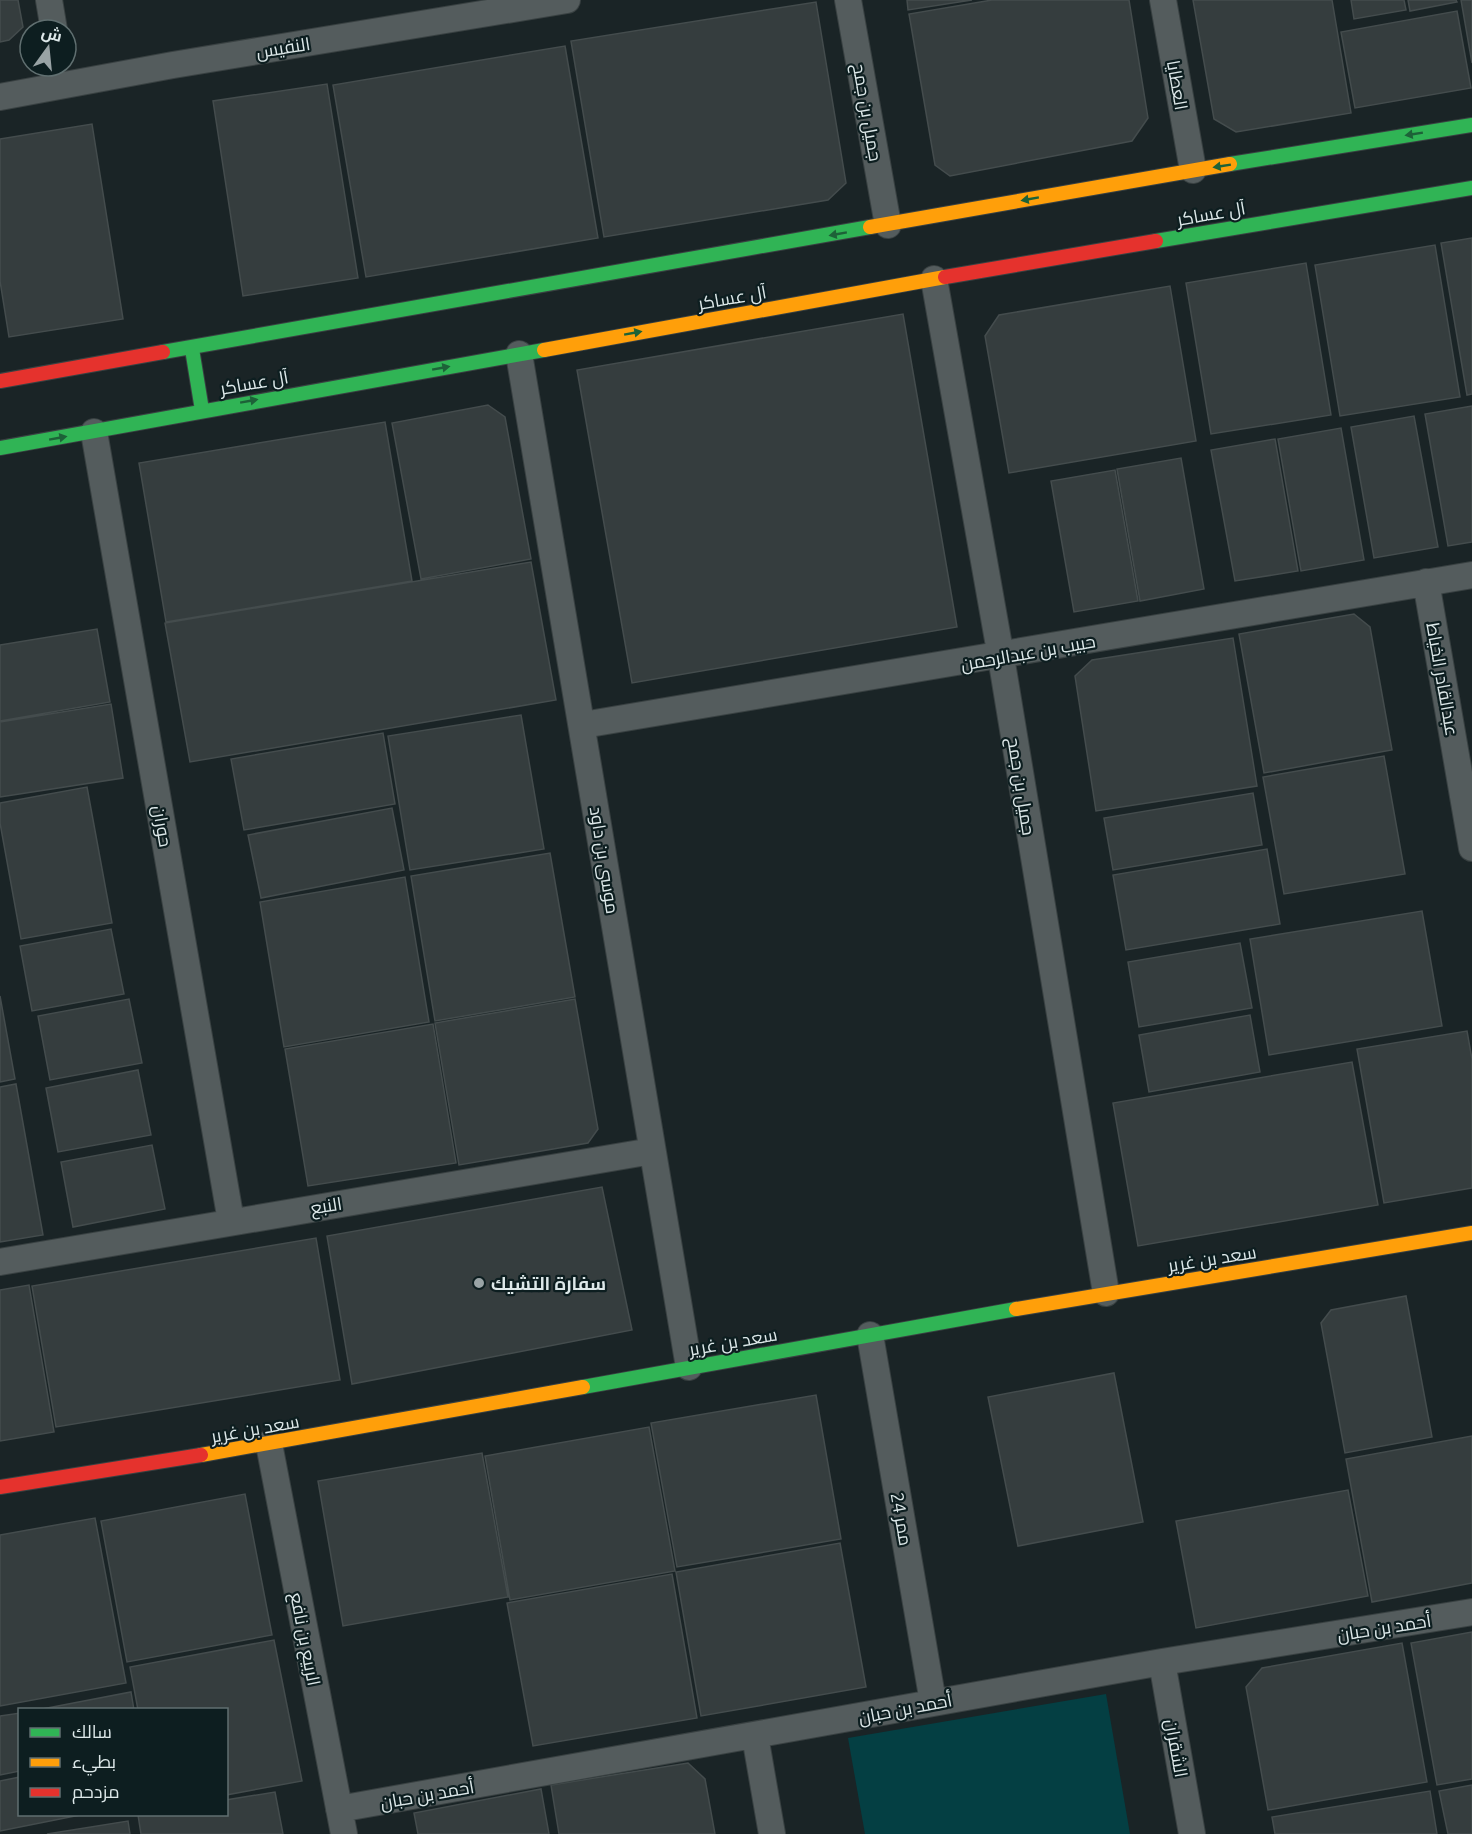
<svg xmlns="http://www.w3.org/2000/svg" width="1472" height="1834" font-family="Ubuntu,Cairo,sans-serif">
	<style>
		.green { fill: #043f43 }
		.building { fill: #353d3e; stroke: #444c4d; stroke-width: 1.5 }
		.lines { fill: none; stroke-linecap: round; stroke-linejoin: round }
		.street-casing { stroke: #394142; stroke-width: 28 }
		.fast-casing { stroke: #394142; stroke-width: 16 }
		.slow-casing { stroke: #394142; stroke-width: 16 }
		.jam-casing { stroke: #394142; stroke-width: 16 }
		.street { stroke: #545c5d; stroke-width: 26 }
		.fast { stroke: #30b455; stroke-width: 14 }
		.slow { stroke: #ff9f0a; stroke-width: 14 }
		.jam { stroke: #e5322d; stroke-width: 14 }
		.oneway { fill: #1d6238 }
		.poi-dot { fill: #99a3a5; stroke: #0d1e20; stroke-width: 2 }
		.labels { text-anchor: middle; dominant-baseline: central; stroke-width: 4.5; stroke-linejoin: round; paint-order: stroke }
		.street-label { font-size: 18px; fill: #dde8e9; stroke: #0d1e20 }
		.poi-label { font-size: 18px; font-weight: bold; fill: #dde8e9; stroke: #0d1e20; text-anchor: start }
	</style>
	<rect width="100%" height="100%" fill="#1a2426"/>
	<!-- green -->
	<path class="green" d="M1106,1694L1130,1834H865L848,1738Z"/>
	<!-- building -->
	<path class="building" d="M0,0H18L23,27L9,40L0,42Z
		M907,0H972L908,10Z
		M992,0H1129L1148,118L1132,141L950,176L935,165L909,14Z
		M1193,0H1332L1351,113L1236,132L1214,119Z
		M1351,0H1404L1406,10L1354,19Z
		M1408,0H1456L1457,2L1410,11Z
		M1461,0H1472V63Z
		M816,2L846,183L828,200L604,237L571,41Z
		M1457,11L1471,88L1355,108L1341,32Z
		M565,46L598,238L366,277L333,85Z
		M327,84L358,278L243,296L213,101Z
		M92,124L123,319L9,337L0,281V139Z
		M1472,238V394L1467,395L1441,243Z
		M1435,245L1460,397L1340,416L1315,265Z
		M1306,263L1331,415L1211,434L1186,283Z
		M1170,286L1196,441L1009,473L985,336L999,315Z
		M903,314L957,627L632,683L577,370Z
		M488,405L505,417L531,559L421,579L392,423Z
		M1472,406V542L1448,546L1425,414Z
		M1414,416L1438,547L1374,558L1351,427Z
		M385,422L412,581L166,622L139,463Z
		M1341,428L1364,560L1301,571L1278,439Z
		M1275,439L1298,571L1235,581L1211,450Z
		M1181,458L1204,589L1140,601L1117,469Z
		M1115,470L1138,601L1074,612L1051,481Z
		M531,562L556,700L190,762L165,623Z
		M1354,614L1370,627L1392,750L1264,773L1239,634Z
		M97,629L110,702L0,721V645Z
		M1233,638L1257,786L1096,811L1075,676L1092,660Z
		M111,704L123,778L0,797V722Z
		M521,715L544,849L410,870L388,736Z
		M383,733L395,804L244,830L231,759Z
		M1384,756L1405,874L1284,894L1263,777Z
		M87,787L112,923L21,939L0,823V803Z
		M1253,793L1262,845L1113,870L1104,818Z
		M392,808L404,870L261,898L248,835Z
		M1267,849L1280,924L1126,950L1113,875Z
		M550,853L575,997L435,1021L411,876Z
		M405,877L429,1022L284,1047L260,902Z
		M1422,911L1442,1026L1269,1055L1250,939Z
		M111,929L124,994L32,1011L20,946Z
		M1240,943L1252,1008L1139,1027L1128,962Z
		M0,996L15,1079L0,1082Z
		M129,999L142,1063L50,1080L38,1016Z
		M575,999L598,1129L588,1143L459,1165L435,1023Z
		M1250,1015L1260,1072L1149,1092L1139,1035Z
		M433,1024L456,1163L308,1186L285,1049Z
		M1467,1031L1472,1059V1188L1384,1203L1357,1049Z
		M1352,1062L1378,1205L1138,1246L1113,1103Z
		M138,1070L151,1135L58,1152L46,1088Z
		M16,1084L43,1235L0,1242V1087Z
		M152,1145L165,1209L73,1227L61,1162Z
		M602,1187L632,1330L352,1384L327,1236Z
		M316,1238L340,1380L56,1427L32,1286Z
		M29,1285L54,1432L0,1441V1290Z
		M1406,1296L1432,1437L1345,1453L1321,1323L1331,1310Z
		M1114,1373L1143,1522L1018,1546L988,1397Z
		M816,1395L841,1539L677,1567L651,1423Z
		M649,1427L675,1571L510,1600L485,1456Z
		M1472,1436V1583L1372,1602L1346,1459Z
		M482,1453L508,1597L343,1626L318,1481Z
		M1348,1490L1368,1596L1196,1628L1176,1521Z
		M245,1494L272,1635L127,1662L101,1521Z
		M95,1518L126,1683L0,1706V1535Z
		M840,1543L866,1687L701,1716L676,1572Z
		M672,1574L697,1718L533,1746L507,1603Z
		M1472,1632V1779L1437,1785L1411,1643Z
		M274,1640L302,1781L226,1795V1710H138L130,1667Z
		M1402,1643L1427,1782L1268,1810L1246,1687L1262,1668Z
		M131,1692L134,1710H37Z
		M20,1713V1771L0,1775V1716Z
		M688,1763L705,1779L715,1834H559L551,1785Z
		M20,1777V1814H85L0,1831V1781Z
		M1472,1785V1834H1448L1439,1791Z
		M541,1789L549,1834H418L414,1813Z
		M1430,1791L1437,1834H1275L1272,1817Z
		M275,1792L283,1834H141L138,1815L226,1814V1800Z
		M128,1821L130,1834H47Z"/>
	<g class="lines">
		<!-- street casing -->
		<g class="street-casing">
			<path id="street" d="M49,0L54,30
				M848,0L888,225
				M1163,0L1193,170
				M0,97L173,65L567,0
				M934,279L1001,657L1106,1293
				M519,354L689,1367
				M94,432L231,1221
				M1426,582L1472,848
				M583,725L1472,575
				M0,1262L652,1151
				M870,1335L933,1702
				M269,1444L344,1834
				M1162,1662L1192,1834
				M755,1736L772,1834
				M339,1809L1162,1662L1472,1612"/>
		</g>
		<!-- fast casing -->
		<g class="fast-casing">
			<path id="fast" d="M1230,164L1472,125
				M1156,241L1472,188
				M192,349L202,410
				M163,352L870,227
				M0,448L544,350
				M583,1387L1016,1309"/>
		</g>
		<!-- slow casing -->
		<g class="slow-casing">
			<path id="slow" d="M870,227L1230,164
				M544,350L945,277
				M1016,1309L1472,1233
				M201,1455L583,1387"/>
		</g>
		<!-- jam casing -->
		<g class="jam-casing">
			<path id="jam" d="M945,277L1156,241
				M0,381L163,352
				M0,1487L201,1455"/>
		</g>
		<!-- street -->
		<use href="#street" class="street"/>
		<!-- fast -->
		<use href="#fast" class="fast"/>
		<!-- slow -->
		<use href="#slow" class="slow"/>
		<!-- jam -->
		<use href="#jam" class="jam"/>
	</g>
	<!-- one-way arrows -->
	<defs><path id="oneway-solid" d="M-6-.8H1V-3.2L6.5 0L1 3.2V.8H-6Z" transform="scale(1.5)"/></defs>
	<g class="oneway">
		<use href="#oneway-solid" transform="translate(1414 134) rotate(171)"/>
		<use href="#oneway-solid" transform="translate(1222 166) rotate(171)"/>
		<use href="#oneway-solid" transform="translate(1030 199) rotate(170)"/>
		<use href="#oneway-solid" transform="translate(838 234) rotate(170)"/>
		<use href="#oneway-solid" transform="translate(633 333) rotate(-10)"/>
		<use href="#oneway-solid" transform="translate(441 368) rotate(-10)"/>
		<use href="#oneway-solid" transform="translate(249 401) rotate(-10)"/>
		<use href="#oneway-solid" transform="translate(58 438) rotate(-10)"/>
	</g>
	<!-- markers -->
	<circle class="poi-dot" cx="479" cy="1283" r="6"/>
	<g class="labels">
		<!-- street labels -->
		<g class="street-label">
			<text transform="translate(283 47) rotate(-9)">النفيس</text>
			<text transform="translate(1178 85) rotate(80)">العطايا</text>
			<text transform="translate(868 112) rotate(80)">جميل بن جمح</text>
			<text transform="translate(1211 213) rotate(-10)">آل عساكر</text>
			<text transform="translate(732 297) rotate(-10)">آل عساكر</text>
			<text transform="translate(254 382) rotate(-10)">آل عساكر</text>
			<text transform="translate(1028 652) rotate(-10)">حبيب بن عبدالرحمن</text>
			<text transform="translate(1443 679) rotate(80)">عبدالقادر الخياط</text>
			<text transform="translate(1022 786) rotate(81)">جميل بن جمح</text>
			<text transform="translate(163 826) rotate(80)">حوران</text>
			<text transform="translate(605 860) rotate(81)">موسى بن داود</text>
			<text transform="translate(326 1205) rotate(-9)">النبع</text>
			<text transform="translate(1212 1258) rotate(-9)">سعد بن غرير</text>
			<text transform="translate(733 1341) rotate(-10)">سعد بن غرير</text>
			<text transform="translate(255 1428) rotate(-10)">سعد بن غرير</text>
			<text transform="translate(902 1519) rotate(80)">ممر 24</text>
			<text transform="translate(1384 1627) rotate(-9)">أحمد بن حبان</text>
			<text transform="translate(306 1639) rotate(79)">الربيع بن نافع</text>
			<text transform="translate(905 1708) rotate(-11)">أحمد بن حبان</text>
			<text transform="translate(1177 1748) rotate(80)">الشقران</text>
			<text transform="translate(427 1794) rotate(-10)">أحمد بن حبان</text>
		</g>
		<!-- poi labels -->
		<g class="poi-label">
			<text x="491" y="1283">سفارة التشيك</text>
		</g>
	</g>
	<!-- legend -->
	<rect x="18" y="1708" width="210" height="108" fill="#0d1e20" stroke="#606f70" stroke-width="1.5"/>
	<rect x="30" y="1728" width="30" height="9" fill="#30b455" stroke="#606f70" stroke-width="1.5"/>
	<text x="72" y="1738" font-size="18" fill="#dde8e9">سالك</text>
	<rect x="30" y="1758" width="30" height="9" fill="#ff9f0a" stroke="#606f70" stroke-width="1.5"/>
	<text x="72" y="1768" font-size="18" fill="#dde8e9">بطيء</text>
	<rect x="30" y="1788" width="30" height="9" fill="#e5322d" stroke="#606f70" stroke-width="1.5"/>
	<text x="72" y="1798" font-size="18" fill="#dde8e9">مزدحم</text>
	<!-- north arrow -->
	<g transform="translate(48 48) rotate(15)"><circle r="28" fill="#0d1e20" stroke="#606f70" stroke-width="1.5"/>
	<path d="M0-4.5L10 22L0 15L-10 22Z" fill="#99a3a5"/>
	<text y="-9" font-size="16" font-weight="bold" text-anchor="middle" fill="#dde8e9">ش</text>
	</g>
</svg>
